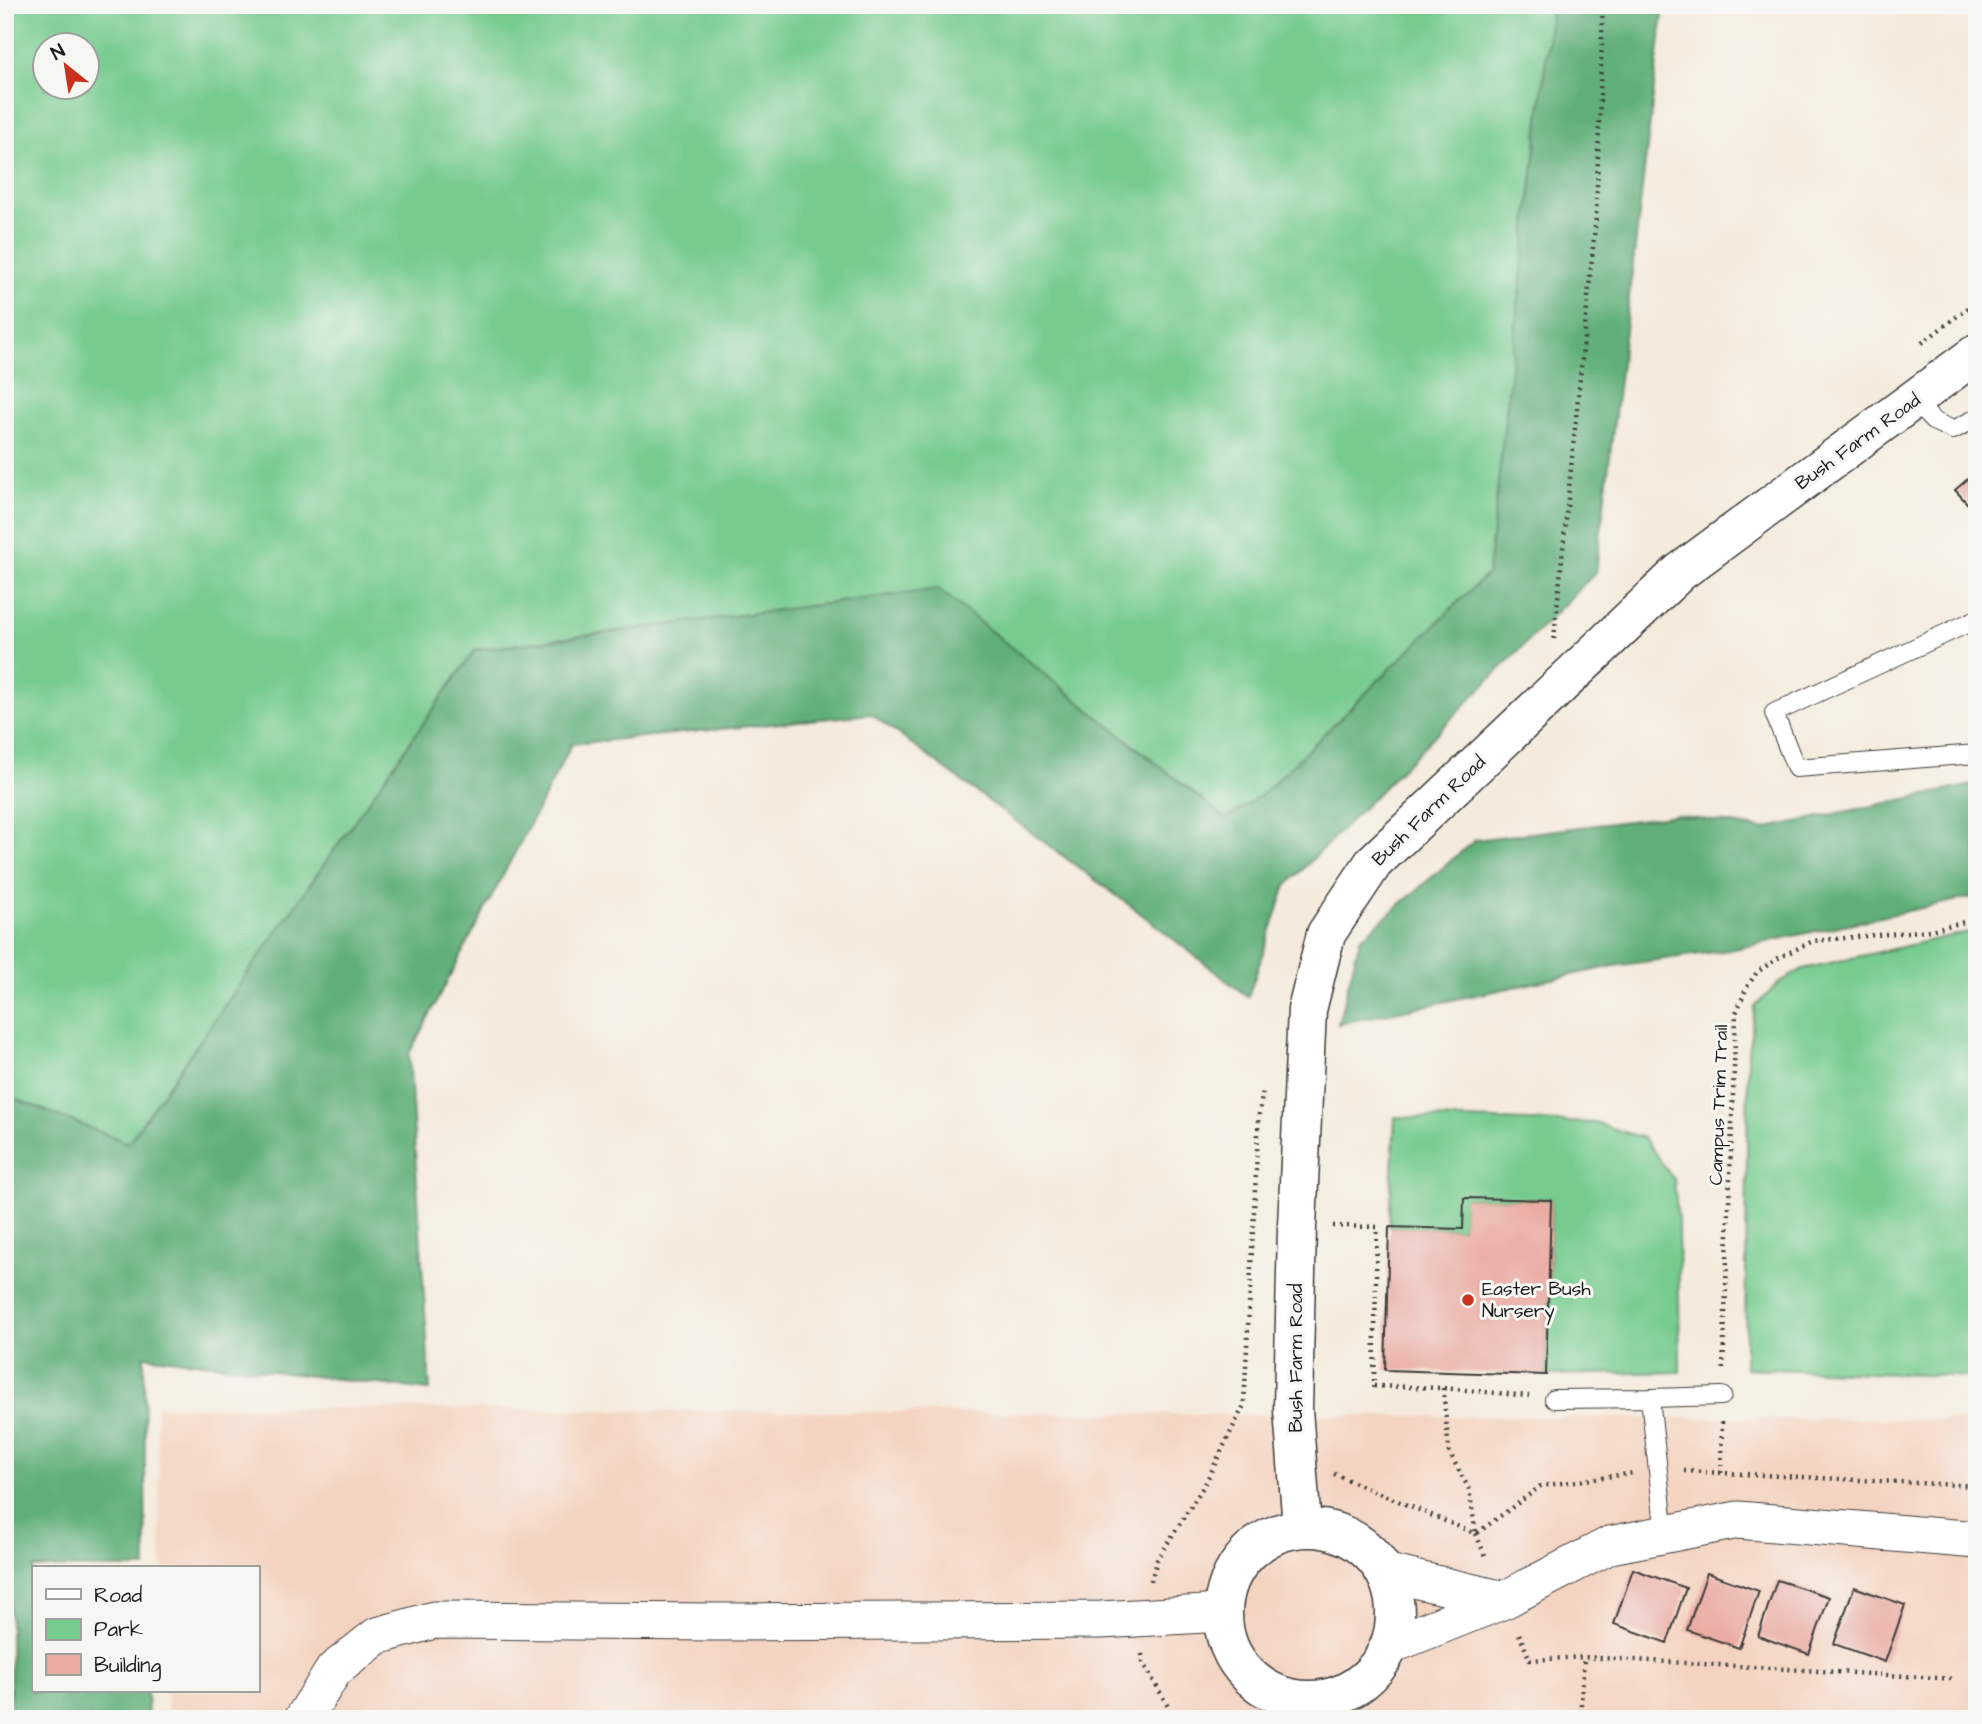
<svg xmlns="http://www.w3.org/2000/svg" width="1982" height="1724" font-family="'Architects Daughter',sans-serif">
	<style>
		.built { fill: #f4d3c0 }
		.green { fill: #76cb8f; stroke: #497456; stroke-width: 2; fill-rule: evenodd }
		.forest { fill: #60af7a; stroke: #3e664b; stroke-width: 2 }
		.building { fill: #eaaba3 }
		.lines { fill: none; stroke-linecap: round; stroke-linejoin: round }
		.lane-casing { stroke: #3d3b39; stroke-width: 20 }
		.street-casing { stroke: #3d3b39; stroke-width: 39 }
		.secondary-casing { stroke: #3d3b39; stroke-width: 41 }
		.path { stroke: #3d3b39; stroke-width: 4.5; stroke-dasharray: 2 5; stroke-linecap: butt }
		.lane { stroke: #fff; stroke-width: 18 }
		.street { stroke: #fff; stroke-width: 37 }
		.secondary { stroke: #fff; stroke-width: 38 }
		.poi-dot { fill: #c8321e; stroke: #f6f6f2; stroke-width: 2.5 }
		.labels { text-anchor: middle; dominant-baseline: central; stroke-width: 6; stroke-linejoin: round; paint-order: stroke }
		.street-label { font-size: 19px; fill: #1c1c1c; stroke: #f6f6f2 }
		.poi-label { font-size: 19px; fill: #1c1c1c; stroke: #f6f6f2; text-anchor: start }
	</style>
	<rect width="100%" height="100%" fill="#f6f6f2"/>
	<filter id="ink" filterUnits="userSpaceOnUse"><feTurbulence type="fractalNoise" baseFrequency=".0143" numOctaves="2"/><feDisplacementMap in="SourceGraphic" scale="14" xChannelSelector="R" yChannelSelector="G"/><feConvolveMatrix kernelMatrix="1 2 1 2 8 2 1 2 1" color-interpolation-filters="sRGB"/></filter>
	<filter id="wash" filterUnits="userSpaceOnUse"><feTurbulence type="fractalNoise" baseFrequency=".00686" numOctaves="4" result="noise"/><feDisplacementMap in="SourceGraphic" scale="28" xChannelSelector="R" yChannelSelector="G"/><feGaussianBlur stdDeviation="1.57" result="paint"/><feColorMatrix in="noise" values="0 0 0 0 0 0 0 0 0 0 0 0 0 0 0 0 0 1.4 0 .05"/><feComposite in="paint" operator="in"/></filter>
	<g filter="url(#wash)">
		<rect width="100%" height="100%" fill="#f5ebdc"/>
		<!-- built -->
		<path class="built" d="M156,1407L1977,1420V1719H168L167,1691H257V1568H162Z"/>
		<!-- green -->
		<path class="green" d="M5,5H1552L1488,573L1264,793L1226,819L938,589L475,650L128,1143L5,1095ZM46,46H88V88H46Z
			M1977,930V1377L1745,1368L1748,1055L1755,1006L1779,983L1803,969Z
			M1395,1117L1595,1123L1644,1138L1674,1180L1678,1222L1680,1372L1546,1375L1551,1200L1465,1198L1463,1229L1389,1227Z"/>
		<!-- forest -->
		<path class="forest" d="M1552,5H1664L1596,572L1286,886L1248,997L1140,913L871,714L572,744L409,1054L430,1390L144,1356L146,1568H33V1691H147L148,1719H11L5,1095L128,1143L475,650L938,589L1226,819L1264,793L1488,573Z
			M1977,784V896L1729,950L1614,966L1338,1024L1360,939L1475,840L1677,815L1763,829Z"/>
		<g id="blocks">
			<!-- building -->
			<path class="building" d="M1977,471V514L1955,490Z
				M1464,1198L1551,1200L1546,1375L1385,1370L1389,1227L1463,1229Z
				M1633,1569L1686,1588L1667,1643L1614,1624Z
				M1707,1573L1759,1591L1739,1648L1687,1630Z
				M1777,1580L1829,1597L1809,1654L1758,1636Z
				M1854,1587L1905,1605L1885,1662L1834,1644Z"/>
		</g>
	</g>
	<g filter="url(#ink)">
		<use href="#blocks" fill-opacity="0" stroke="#3d3b39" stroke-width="2"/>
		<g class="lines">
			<!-- lane casing -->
			<g class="lane-casing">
				<path id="lane" d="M1914,401L1933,421L1953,430L1977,418
					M1977,619L1774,713L1796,768L1977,754
					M1650,1398L1722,1396
					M1554,1399L1650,1398L1665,1535"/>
			</g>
			<!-- street casing -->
			<g class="street-casing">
				<path id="street" d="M1384,1572L1504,1600
					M1391,1645L1504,1600L1610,1545L1738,1520L1977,1540
					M303,1719L334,1670L377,1636L434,1620L720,1622L1101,1620L1222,1613"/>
			</g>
			<!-- secondary casing -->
			<g class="secondary-casing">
				<path id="secondary" d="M1302,1527L1293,1410L1297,1226L1307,1010L1326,934L1374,862L1680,572L1977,353
					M1223 1614a86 86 0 1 1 172 0a86 86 0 1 1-172 0Z"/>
			</g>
			<!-- path -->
			<path class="path" d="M1922,343L1977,301
				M1554,639L1596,217L1603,5
				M1333,1226L1377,1227L1374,1386L1443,1388L1529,1396
				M1723,1369L1736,1013L1747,987L1757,972L1780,957L1813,941L1930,930L1977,919
				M1443,1388L1449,1452L1469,1489L1476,1534L1541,1486L1634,1473
				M1684,1471L1977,1486
				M1721,1473L1722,1420
				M1334,1474L1476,1534L1486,1558
				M1151,1581L1157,1560L1205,1484L1244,1405L1259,1114L1263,1090
				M1519,1634L1530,1660L1584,1657L1955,1679
				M1142,1654L1143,1662L1175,1719
				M1580,1719L1584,1657"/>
			<!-- lane -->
			<use href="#lane" class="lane"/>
			<!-- street -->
			<use href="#street" class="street"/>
			<!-- secondary -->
			<use href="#secondary" class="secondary"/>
		</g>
	</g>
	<!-- markers -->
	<circle class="poi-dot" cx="1468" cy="1300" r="7"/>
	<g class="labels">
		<!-- street labels -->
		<g class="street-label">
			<text transform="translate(1858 442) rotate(-36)">Bush Farm Road</text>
			<text transform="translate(1429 811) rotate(-44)">Bush Farm Road</text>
			<text transform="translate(1719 1105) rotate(-88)">Campus Trim Trail</text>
			<text transform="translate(1296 1358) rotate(-90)">Bush Farm Road</text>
		</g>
		<!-- poi labels -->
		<g class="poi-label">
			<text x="1482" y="1289">Easter Bush<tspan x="1482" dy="22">Nursery</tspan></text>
		</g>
	</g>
	<!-- margin -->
	<rect width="1982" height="1724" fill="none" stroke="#f6f6f2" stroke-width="28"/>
	<!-- legend -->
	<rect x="32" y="1566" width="228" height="126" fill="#f6f6f2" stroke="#9f9f9c" stroke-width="2"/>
	<rect x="46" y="1589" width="35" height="10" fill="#ffffff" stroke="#9f9f9c" stroke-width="2"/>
	<text x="94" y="1602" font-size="21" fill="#1c1c1c">Road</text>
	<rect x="46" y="1619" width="35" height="21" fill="#76cb8f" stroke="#9f9f9c" stroke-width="2"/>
	<text x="94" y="1636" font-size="21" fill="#1c1c1c">Park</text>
	<rect x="46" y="1654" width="35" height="21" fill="#eaaba3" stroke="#9f9f9c" stroke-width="2"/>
	<text x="94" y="1672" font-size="21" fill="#1c1c1c">Building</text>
	<!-- north arrow -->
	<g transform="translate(66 66) rotate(330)"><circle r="33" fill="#f6f6f2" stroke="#9f9f9c" stroke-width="2"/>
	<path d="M0-5L12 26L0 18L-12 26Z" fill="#c8321e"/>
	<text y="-10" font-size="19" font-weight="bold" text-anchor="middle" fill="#1c1c1c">N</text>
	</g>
</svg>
